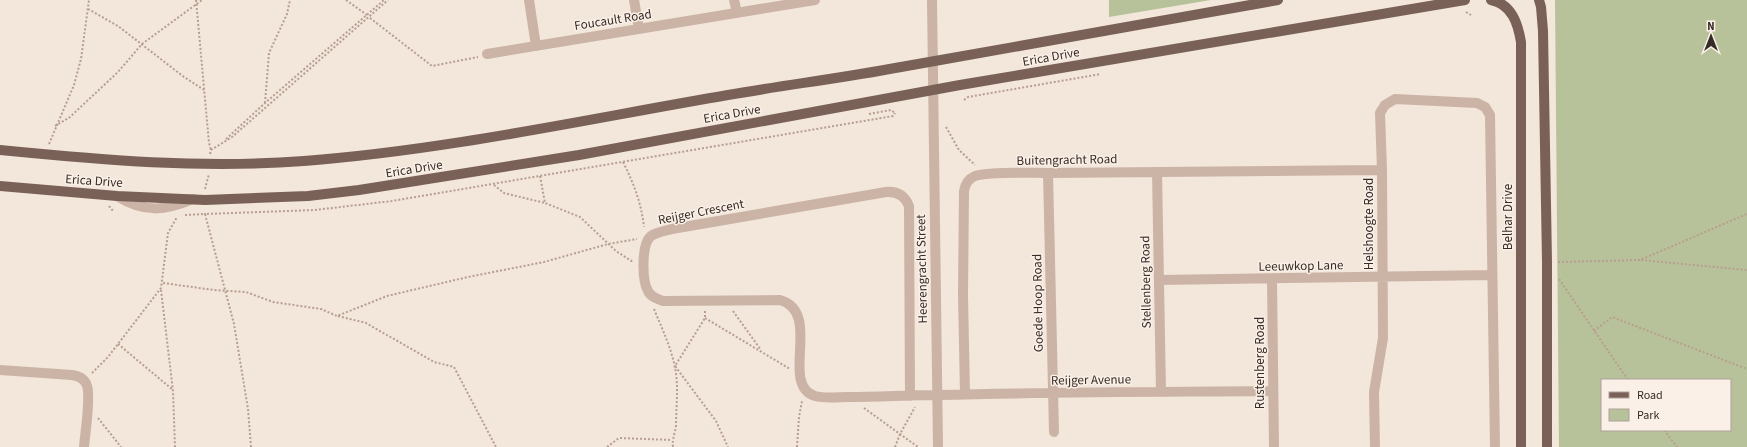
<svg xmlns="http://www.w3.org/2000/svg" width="1747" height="447" font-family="'Source Sans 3',sans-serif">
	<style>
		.green { fill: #b8c29a; fill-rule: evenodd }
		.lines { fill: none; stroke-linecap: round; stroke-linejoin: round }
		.path { stroke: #b79e90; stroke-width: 2; stroke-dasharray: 2 2; stroke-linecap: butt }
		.minor { stroke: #cbb4a6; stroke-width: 10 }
		.major { stroke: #7a6158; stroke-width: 10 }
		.labels { text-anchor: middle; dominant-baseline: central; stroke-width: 3; stroke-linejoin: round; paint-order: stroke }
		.street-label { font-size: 13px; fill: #372b27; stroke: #faf0e7 }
	</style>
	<rect width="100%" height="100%" fill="#f3e6db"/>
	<!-- green -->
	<path class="green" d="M1109,0H1211L1109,17Z
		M1555,0H1747V447H1559ZM1602,380H1730V430H1602Z"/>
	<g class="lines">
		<!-- path -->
		<path class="path" d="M196,0L209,143L211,150
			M346,0L367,15
			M88,9L118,26L184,77L204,90
			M1466,12L1471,15
			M370,18L432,66L478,57
			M964,100L968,97L1101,74
			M265,103L269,53L287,14L290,0
			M869,114L891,110L895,113
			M55,126L70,117L118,72L142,44L202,0
			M946,127L959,150L975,165
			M226,139L265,103L384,0
			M49,144L74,85L81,59L89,0
			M210,154L211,150L232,137L388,0
			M623,162C634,184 641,202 644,227
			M540,176L545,203L580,217L616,251L633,262
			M494,185L504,193L545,203
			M205,189L209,174
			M109,206L113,211
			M185,215L205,214V213
			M1641,260L1747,270
			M1558,262L1640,260L1747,214
			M1559,279L1628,380
			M163,283L214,290L246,292L273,302L321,309L337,316L387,296L468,277L544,262L608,244L637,239
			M161,290L173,391L175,447
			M654,309C665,336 678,361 677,392C677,403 676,414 676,426C675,433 672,439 673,447
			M705,311V318L675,366L716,421L728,447
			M733,311L761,350
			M338,316L366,323L434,362L454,367L496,447
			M705,318L790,369
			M1594,331L1612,317L1747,369
			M118,344L173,390
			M92,373L108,357L161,288L168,233L177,217
			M864,408L918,447
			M98,418L121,447
			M1664,430L1677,447
			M251,447L248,409L234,324L205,214L315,210L392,201L893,116L895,113
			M607,447L619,438L672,440
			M797,447L799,417L802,401
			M895,447L900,434L915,407"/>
		<!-- minor -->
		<path class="minor" d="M529,0L536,46
			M634,0L639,29
			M734,0L737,13
			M932,0L938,447
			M487,54L815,0
			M1157,172L1161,392
			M1048,173L1054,432
			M117,196C144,213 165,211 193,199
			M1272,279L1274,447
			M1159,280L1492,275
			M0,370L72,375C79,376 85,379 87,386C91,397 85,434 84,447
			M965,394L963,295L964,191C965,185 968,179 975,176C990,171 1030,173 1048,173L1382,170
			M910,396L909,206C905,196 898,191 886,192L672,229C665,231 657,232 651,236C641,244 642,281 648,291C651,297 657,299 663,301L780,300C823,312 779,385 815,396C826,399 838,397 849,397C879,397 909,395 939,395C1050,392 1161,392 1272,391
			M1375,447L1374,392L1383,338L1382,170L1380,113L1385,105L1395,99L1477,103L1485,107L1490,115L1495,447"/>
		<!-- major -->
		<path class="major" d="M1491,0C1512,4 1518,24 1521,42V447
			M1539,0L1541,7L1543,31L1547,262V447
			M0,150C102,160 202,169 304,161C447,150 587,119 728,95C785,85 843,78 901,67C1026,44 1152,22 1278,0
			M0,186L117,196L205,200L308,196L359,190L579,155L960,85L1465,0"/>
	</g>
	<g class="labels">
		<!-- street labels -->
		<g class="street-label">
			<text transform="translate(613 20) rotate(-9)">Foucault Road</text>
			<text transform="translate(1051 57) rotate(-10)">Erica Drive</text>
			<text transform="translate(732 114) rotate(-10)">Erica Drive</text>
			<text transform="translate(1067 160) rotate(-1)">Buitengracht Road</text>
			<text transform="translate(414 169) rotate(-9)">Erica Drive</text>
			<text transform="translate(94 181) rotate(4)">Erica Drive</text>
			<text transform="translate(701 212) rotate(-11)">Reijger Crescent</text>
			<text transform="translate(1508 217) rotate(-90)">Belhar Drive</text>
			<text transform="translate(1369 224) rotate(-90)">Helshoogte Road</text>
			<text transform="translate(1301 266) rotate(-1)">Leeuwkop Lane</text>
			<text transform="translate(922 269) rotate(-91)">Heerengracht Street</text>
			<text transform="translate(1146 282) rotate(-91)">Stellenberg Road</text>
			<text transform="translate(1038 303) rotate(-91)">Goede Hoop Road</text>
			<text transform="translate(1260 363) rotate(-90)">Rustenberg Road</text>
			<text transform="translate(1091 380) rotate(-1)">Reijger Avenue</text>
		</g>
	</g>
	<!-- legend -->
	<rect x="1601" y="379" width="130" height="52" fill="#faf0e7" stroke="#aca19a"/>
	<rect x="1609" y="392" width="20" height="6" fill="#7a6158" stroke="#aca19a"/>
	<text x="1637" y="399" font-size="12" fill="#372b27">Road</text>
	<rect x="1609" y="409" width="20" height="12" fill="#b8c29a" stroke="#aca19a"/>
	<text x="1637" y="419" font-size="12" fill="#372b27">Park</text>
	<!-- north arrow -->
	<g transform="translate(1711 36)" stroke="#faf0e7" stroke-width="3" paint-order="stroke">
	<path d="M0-3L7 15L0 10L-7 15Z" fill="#372b27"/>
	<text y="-6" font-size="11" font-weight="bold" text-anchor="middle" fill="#372b27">N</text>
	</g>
</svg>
